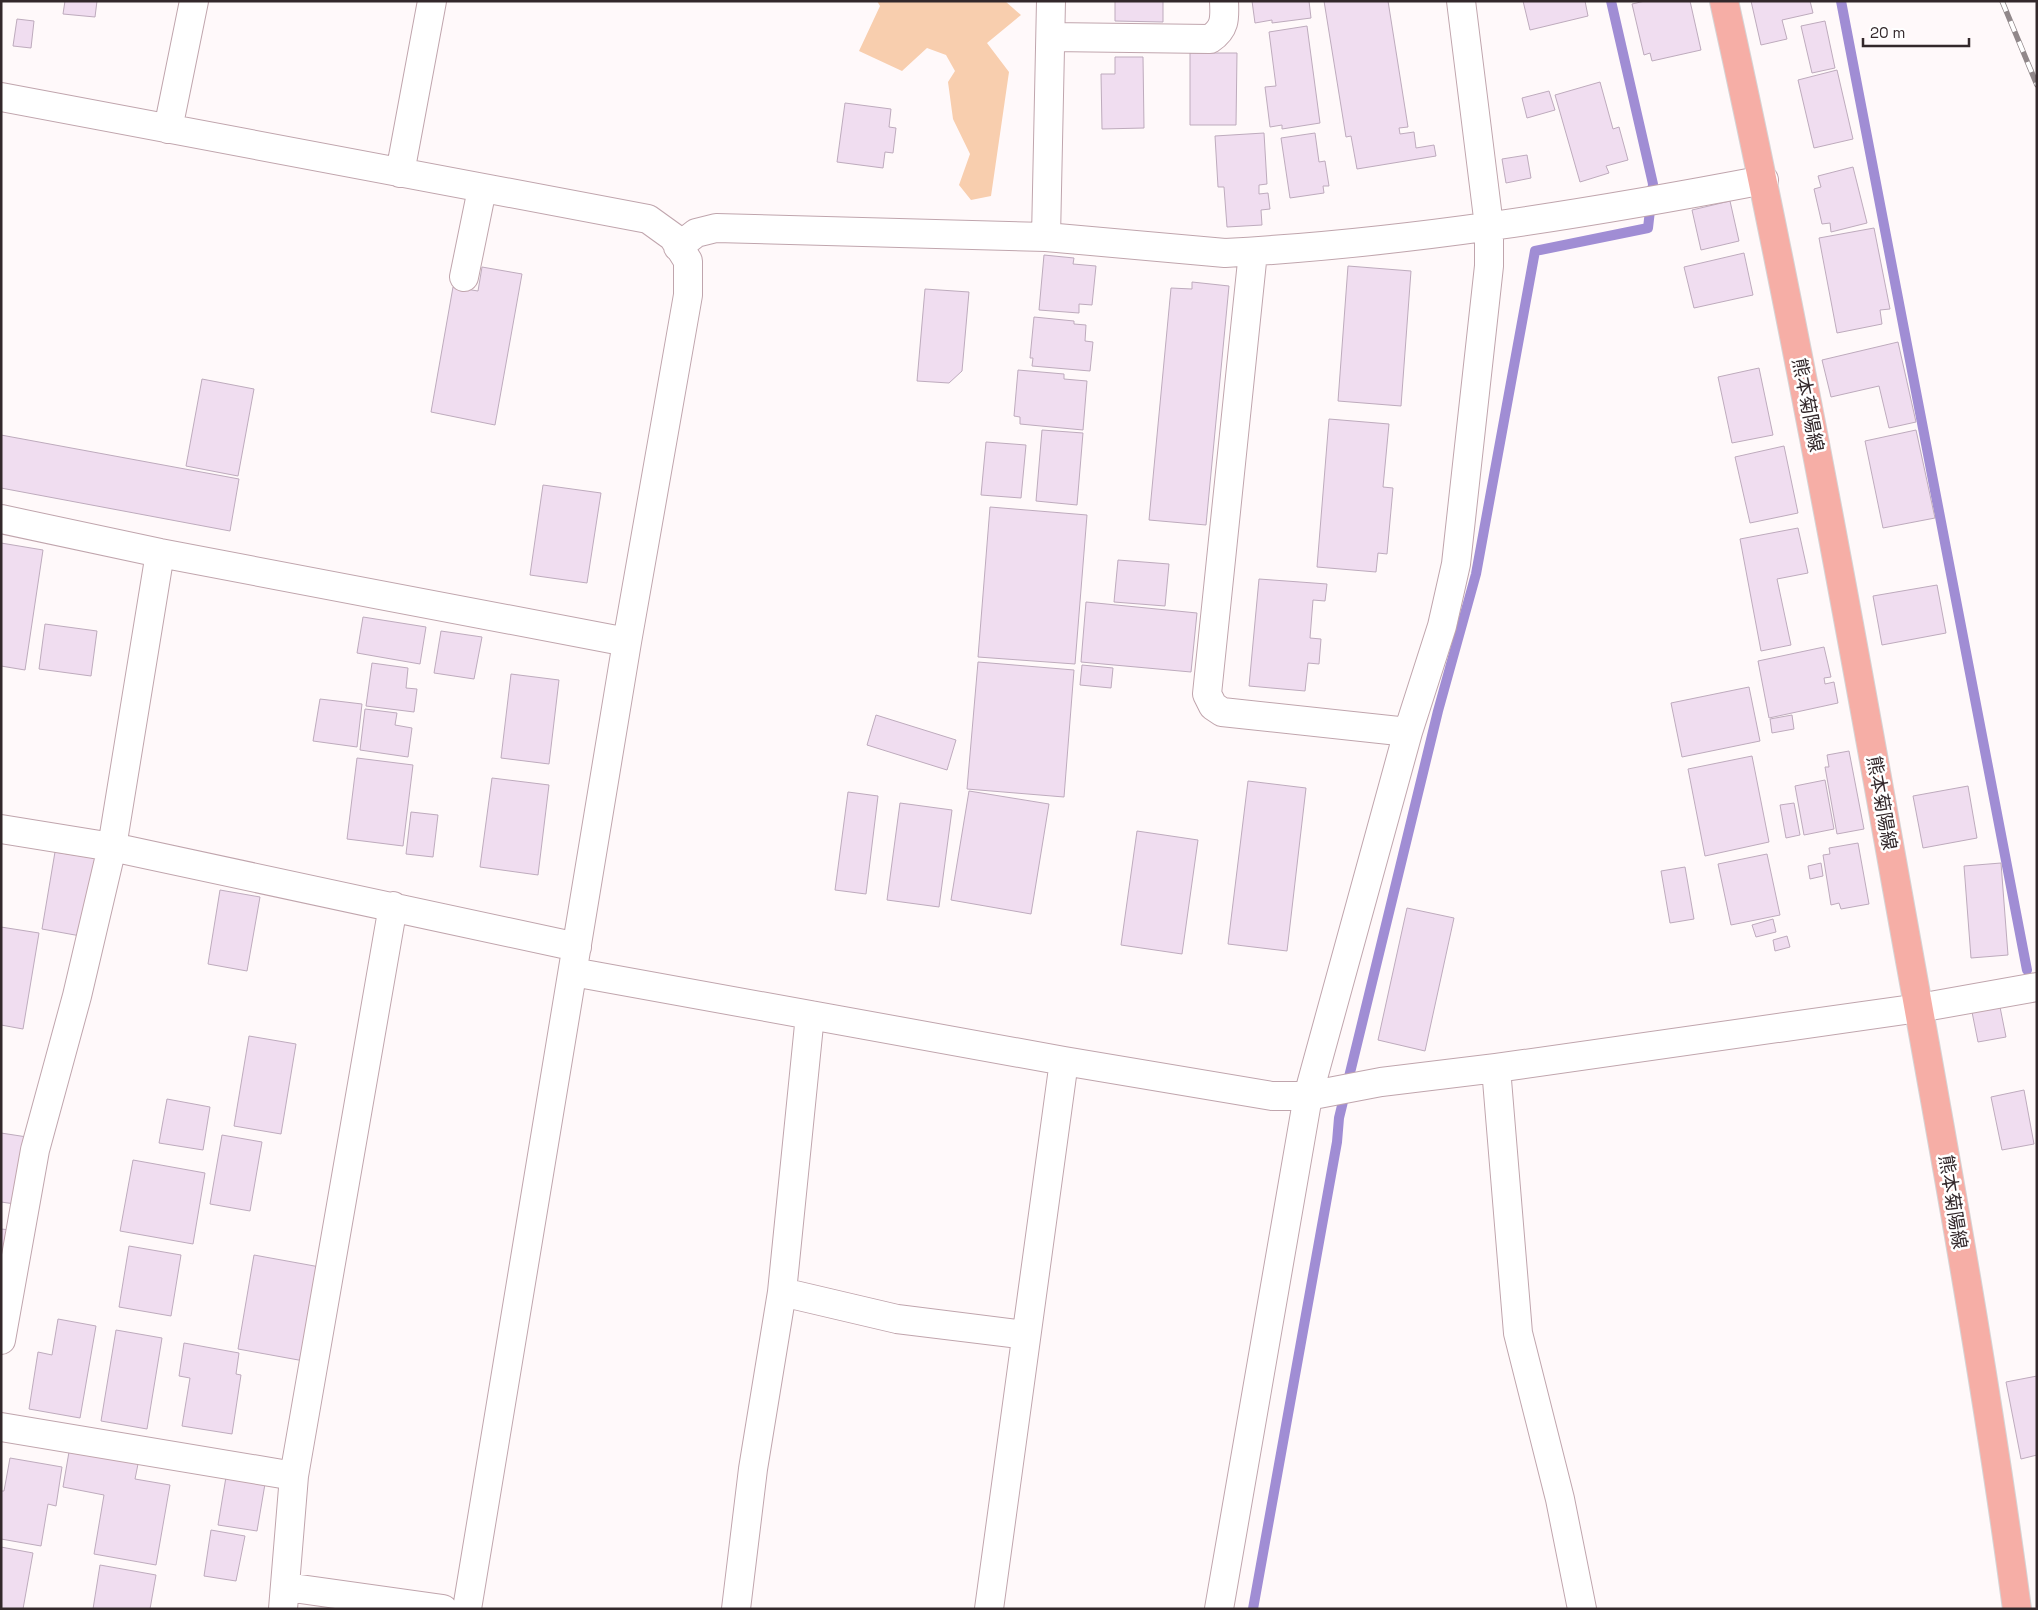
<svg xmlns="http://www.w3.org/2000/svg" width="2038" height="1610" font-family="'Space Grotesk','Noto Sans JP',sans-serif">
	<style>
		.green { fill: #f8ceae }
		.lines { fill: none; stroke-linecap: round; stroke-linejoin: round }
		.stream { stroke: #a08dd4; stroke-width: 10 }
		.building { fill: #f0ddf0; stroke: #beabbd }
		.minor-casing { stroke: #c0a5ad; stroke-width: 30 }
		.major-casing { stroke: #d6d4d5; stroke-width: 30 }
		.minor { stroke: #fff; stroke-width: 28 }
		.major { stroke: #f6aea6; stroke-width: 28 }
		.rail-casing { stroke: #91888a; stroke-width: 5.5 }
		.rail { stroke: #fff; stroke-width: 4; stroke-dasharray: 11; stroke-linecap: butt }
		.labels { text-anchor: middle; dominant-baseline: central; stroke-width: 5; stroke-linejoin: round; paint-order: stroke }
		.street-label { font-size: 19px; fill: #33282b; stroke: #fff }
	</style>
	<rect width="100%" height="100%" fill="#fff9fa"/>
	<!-- green -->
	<path class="green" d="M877,1H1005L1021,15L987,43L1009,72L991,196L971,200L959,185L970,154L953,119L948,82L955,71L946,55L927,48L902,71L859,51L880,6Z"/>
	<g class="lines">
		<!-- stream -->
		<path class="stream" d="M1841,1L2027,970
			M1253,1609L1337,1142L1339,1118L1438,711L1476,574L1535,251L1648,228L1653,184L1611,1"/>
	</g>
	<!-- building -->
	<path class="building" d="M65,1H97L95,17L63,14Z
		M1115,1H1163V22L1115,21Z
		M1252,1H1309L1311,18L1272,23V20L1255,23Z
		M1324,1H1388L1408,127L1399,128L1400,134L1414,132L1416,148L1434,145L1436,156L1357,169L1351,136L1346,137Z
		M1523,1H1585L1588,16L1530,30Z
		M1645,1H1690L1701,50L1652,61L1650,53L1644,55L1632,4Z
		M1751,1H1810L1813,13L1782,20L1787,39L1761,45Z
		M17,19L34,21L31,48L13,46Z
		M1825,21L1835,68L1812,73L1801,26Z
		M1307,26L1320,123L1282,129V125L1270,127L1265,87L1276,86L1269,32Z
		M1190,53H1237L1236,125H1190Z
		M1115,57H1143L1144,128L1102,129L1101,74H1115Z
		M1837,70L1853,139L1814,148L1798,80Z
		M1600,82L1613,129L1619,127L1628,160L1606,166L1609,173L1580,182L1555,95Z
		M1549,91L1555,110L1527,118L1522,98Z
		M845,103L891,109L889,127L896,128L893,153L885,152L883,168L837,162Z
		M1264,133L1267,184L1259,185V194L1268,193L1270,209L1261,210L1262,225L1227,227L1224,187H1218L1215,136Z
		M1315,133L1319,162L1325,161L1329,186H1323L1324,193L1290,198L1281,138Z
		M1527,155L1531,178L1506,183L1502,159Z
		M1853,167L1867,223L1831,232L1830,223L1822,224L1814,189L1821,187L1818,176Z
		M1730,201L1739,241L1701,250L1692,210Z
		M1874,228L1890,309L1880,310L1882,324L1837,333L1819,238Z
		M1744,253L1753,295L1694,308L1684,267Z
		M1044,255L1074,258L1073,264L1096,266L1092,305L1079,304V313L1039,310Z
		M1348,266L1411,271L1401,406L1338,401Z
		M482,267L522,274L495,425L431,412L453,287L478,291Z
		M1192,282L1229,286L1206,525L1149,520L1171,288L1192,289Z
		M925,289L969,292L962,371L949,383L917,381Z
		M1034,317L1074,321V324L1086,325L1085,341L1093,342L1090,371L1032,366L1033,358H1030Z
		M1898,342L1916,422L1889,428L1879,386L1831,397L1822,360Z
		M1759,368L1773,435L1732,443L1718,377Z
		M1018,370L1064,374V379L1087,381L1083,430L1020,424V417L1014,416Z
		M202,379L254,389L238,476L186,466Z
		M1329,419L1389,424L1383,487L1393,488L1387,554L1378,553L1376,572L1317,567Z
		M1042,430L1083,433L1077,505L1036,501Z
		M1916,430L1935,518L1883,528L1865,441Z
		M1,435L239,479L230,531L1,488Z
		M986,442L1026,445L1021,498L981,495Z
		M1784,446L1798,513L1750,523L1735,457Z
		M543,485L601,493L587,583L530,575Z
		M990,507L1087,515L1075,664L978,657Z
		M1798,528L1808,573L1777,579L1791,645L1761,651L1740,539Z
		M1,543L43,550L25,670L1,666Z
		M1118,560L1169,564L1165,606L1114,602Z
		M1259,579L1327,584L1325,601L1313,600L1310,638L1321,639L1319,664L1308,663L1305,691L1249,686Z
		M1937,585L1946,633L1882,645L1873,596Z
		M1086,602L1197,613L1191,672L1081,662Z
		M363,617L426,627L420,664L357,653Z
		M45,624L97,631L91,676L39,669Z
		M441,631L482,637L474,679L434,673Z
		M1824,647L1831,677L1824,678L1825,684L1834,682L1838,703L1769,718L1758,661Z
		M978,662L1074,670L1064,797L967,789Z
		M372,663L408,668L406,688L417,689L414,712L366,706Z
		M1082,665L1113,668L1111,688L1080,685Z
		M511,674L559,680L549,764L501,758Z
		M1749,687L1760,741L1682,757L1671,703Z
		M320,699L362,704L357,747L313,741Z
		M365,709L397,713L395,725L412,728L408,757L360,750Z
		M876,715L956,740L947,770L867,745Z
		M1792,715L1794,729L1772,733L1770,719Z
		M1849,751L1864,829L1837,834L1825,767H1829L1827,755Z
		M1752,756L1769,842L1705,856L1688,769Z
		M357,758L413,765L403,846L347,839Z
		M492,778L549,785L538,875L480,867Z
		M1825,780L1834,829L1804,835L1795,786Z
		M1248,781L1306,788L1287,951L1228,944Z
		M1968,786L1977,838L1923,848L1913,796Z
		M969,791L1049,804L1031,914L951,900Z
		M848,792L878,796L866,894L835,890Z
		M900,803L952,810L939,907L887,900Z
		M1794,803L1800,835L1786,838L1780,805Z
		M411,812L438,815L433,857L406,854Z
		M1137,831L1198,840L1182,954L1121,945Z
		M1858,843L1869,904L1841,909L1839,903L1831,905L1823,855L1830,854L1829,848Z
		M55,852L100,859L86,937L42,929Z
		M1767,854L1780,915L1731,925L1718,864Z
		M1821,863L1823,876L1810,879L1808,866Z
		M2001,863L2008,955L1971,958L1964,866Z
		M1685,867L1694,919L1670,923L1661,871Z
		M220,890L260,897L247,971L208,964Z
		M1407,908L1454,918L1425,1051L1378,1040Z
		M1773,919L1776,932L1756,937L1752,925Z
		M1,927L39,933L23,1029L1,1025Z
		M1787,936L1790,947L1775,951L1773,940Z
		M1999,1002L2006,1037L1978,1042L1971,1007Z
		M249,1036L296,1044L281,1134L234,1126Z
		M2024,1090L2034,1144L2002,1150L1991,1097Z
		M167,1099L210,1107L203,1150L159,1143Z
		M1,1133L27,1137L15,1204L1,1202Z
		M222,1135L262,1142L250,1211L210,1204Z
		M133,1160L205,1173L193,1244L120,1231Z
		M1,1229L11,1230L1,1286Z
		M129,1246L181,1255L171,1316L119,1307Z
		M254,1255L320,1267L304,1361L238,1349Z
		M58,1319L96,1326L80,1418L29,1409L38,1352L52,1355Z
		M116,1330L162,1338L147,1429L101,1421Z
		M184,1343L239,1353L236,1374L241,1375L232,1434L182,1426L190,1378L179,1376Z
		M2037,1376V1455L2021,1459L2006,1382Z
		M70,1446L139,1459L135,1479L170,1485L156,1565L94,1554L104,1495L63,1487Z
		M10,1458L62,1467L56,1506L48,1504L41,1546L1,1539V1491H4Z
		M227,1471L266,1478L257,1531L218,1525Z
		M211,1530L245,1536L236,1581L204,1576Z
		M1,1547L33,1553L23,1609H1Z
		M100,1565L156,1575L150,1609H93Z"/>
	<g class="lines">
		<!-- minor casing -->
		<g class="minor-casing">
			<path id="minor" d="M1051,37L1210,39C1225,29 1225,19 1224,1
				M1,97L648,219L673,237L688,261V295L627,642L467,1609
				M168,129L194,1
				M400,173L432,1
				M1046,237L1051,1
				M678,247L696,233L716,228L1046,237L1225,253C1406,243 1586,214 1764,180
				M1253,252L1207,694L1213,706L1222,712L1408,732
				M464,277L482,189
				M1,519L160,553L627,642
				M1,829L112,847L577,947
				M573,972L1064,1061L1272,1096H1308L1381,1082L1496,1068L1919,1008L2037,987
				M1496,1068L1518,1333L1560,1499L1582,1609
				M782,1292L897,1319L1026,1335
				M1,1340L35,1150L77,996L112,847L160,553
				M1,1427L294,1476
				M286,1587L443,1609
				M283,1609L294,1476L393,906
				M736,1609L753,1469L782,1292L810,1015
				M989,1609L1064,1061
				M1219,1609L1308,1096L1408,732L1442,626L1456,564L1489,266V226L1461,1"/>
		</g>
		<!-- major casing -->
		<g class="major-casing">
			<path id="major" d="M1724,1C1788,290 1842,581 1894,872C1938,1117 1984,1362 2017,1609"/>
		</g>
		<!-- minor -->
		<use href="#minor" class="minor"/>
		<!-- major -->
		<use href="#major" class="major"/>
		<!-- rail casing -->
		<g class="rail-casing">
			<path id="rail" d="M2002,1L2037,85"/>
		</g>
		<!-- rail -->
		<use href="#rail" class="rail"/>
	</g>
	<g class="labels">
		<!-- street labels -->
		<g class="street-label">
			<text transform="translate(1808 405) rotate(79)">熊本菊陽線</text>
			<text transform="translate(1882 803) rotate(80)">熊本菊陽線</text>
			<text transform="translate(1953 1202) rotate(81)">熊本菊陽線</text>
		</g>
	</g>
	<!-- border -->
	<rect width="2038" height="1610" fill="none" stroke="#33282b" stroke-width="5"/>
	<!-- scale -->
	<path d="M1863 38v8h106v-8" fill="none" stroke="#33282b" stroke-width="2.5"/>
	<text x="1870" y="38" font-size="15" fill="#33282b" stroke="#ffffff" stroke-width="4" paint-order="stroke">20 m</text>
</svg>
